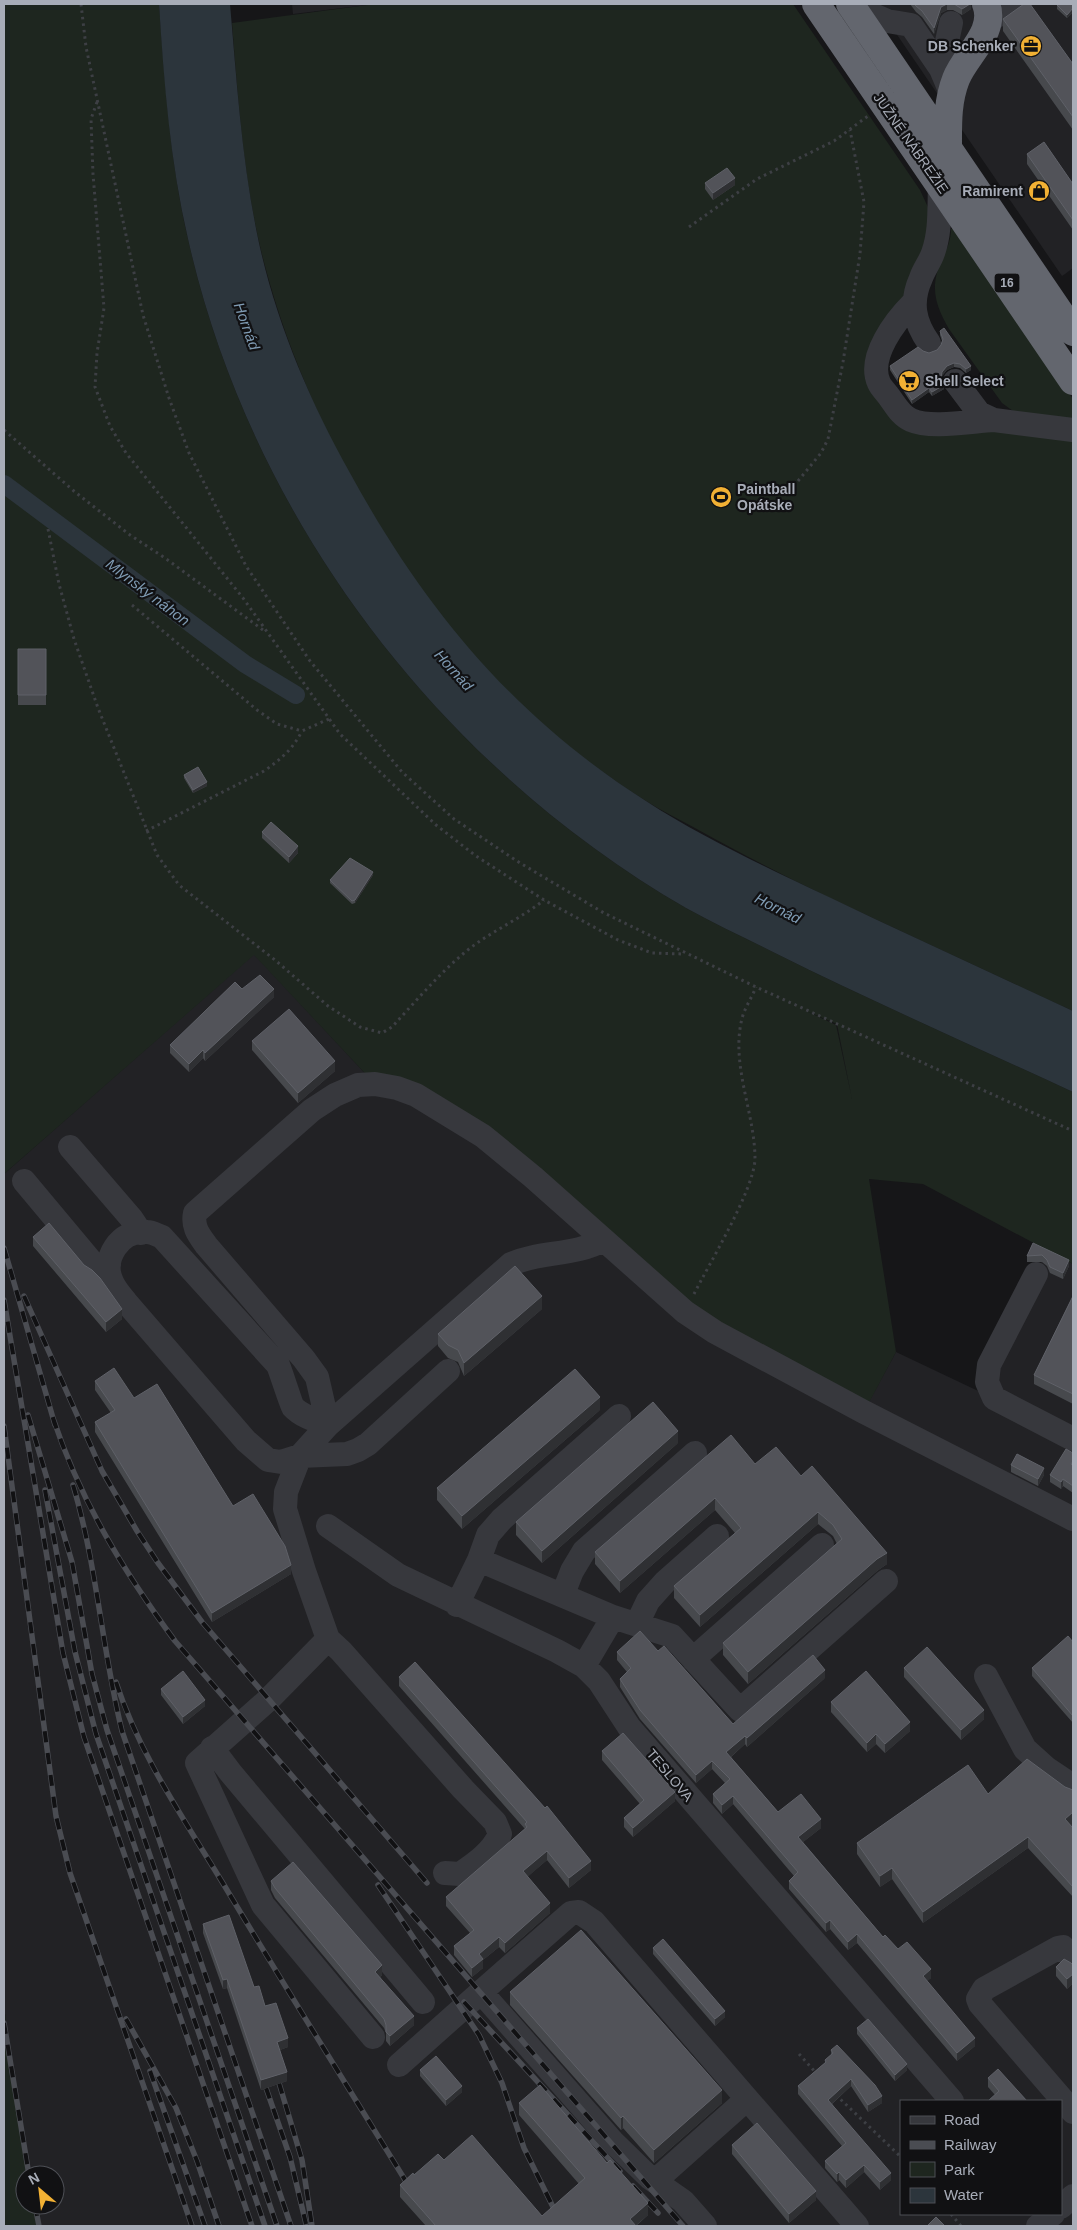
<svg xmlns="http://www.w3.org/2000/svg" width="1077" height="2230" font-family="Helvetica,sans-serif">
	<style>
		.built { fill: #222225; fill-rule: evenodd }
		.green { fill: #1e261f; fill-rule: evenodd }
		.water { fill: #2c353c }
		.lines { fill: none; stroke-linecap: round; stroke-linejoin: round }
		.canal { stroke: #2c353c; stroke-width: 18 }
		.path { stroke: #3d3f44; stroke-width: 3; stroke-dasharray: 2.5 4; stroke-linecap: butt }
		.minor { stroke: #37383d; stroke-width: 24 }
		.highway { stroke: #63666e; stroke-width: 28 }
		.rail-casing { stroke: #4a4c52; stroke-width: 5.5 }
		.rail { stroke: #111113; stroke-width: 4; stroke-dasharray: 11; stroke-linecap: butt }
		.wall { fill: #47494d }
		.shaded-wall { fill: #2f3033 }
		.building { fill: #525359; stroke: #5f6168 }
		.labels { text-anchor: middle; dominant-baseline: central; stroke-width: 4.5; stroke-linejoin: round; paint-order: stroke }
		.shield { fill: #111113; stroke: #7b7e86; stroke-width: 1 }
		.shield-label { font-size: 12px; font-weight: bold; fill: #a8adb8 }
		.poi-label { font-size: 14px; font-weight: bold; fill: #a8adb8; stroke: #111113; text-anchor: end }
		.street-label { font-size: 14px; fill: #a8adb8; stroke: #111113 }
		.water-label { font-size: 15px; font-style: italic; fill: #7f9bb3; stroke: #111113 }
	</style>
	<rect width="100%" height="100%" fill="#161618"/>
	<!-- built -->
	<path class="built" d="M292,4H375L293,14Z
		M876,4H1073V268L1065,274L1062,276Z
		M254,954L375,1084L416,1095L864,1411L896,1352L993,1398L989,1365L1047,1250L1073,1264V2226H39L35,2205H55V2175H29L18,2115L4,2006V1174ZM901,2101H1061V2214H901Z"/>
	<!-- green -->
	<path class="green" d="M4,4H159C165,83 170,161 188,239C251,519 439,765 686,908C715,924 745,938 775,953C873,1002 974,1046 1073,1092V1264L923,1184L869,1179L896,1352L864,1412L715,1332L533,1177L375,1084L254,955L4,1174ZM804,1010L837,1024L852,1099L836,1025Z
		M375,4H793L920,190L939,231L878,355L902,414L1073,430V1011C991,973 908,935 826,896C781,874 738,852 695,828C679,819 662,811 646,801C606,776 558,740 524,708C401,591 299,411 260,246C243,173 238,98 232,23Z
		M951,229H955L1073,399V424L1013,411L1002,403L949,329C934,303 930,286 942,259C947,249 951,240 951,229Z
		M4,2006L18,2115L29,2175H25V2205H35L39,2226H4Z"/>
	<!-- water -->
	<path class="water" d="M159,4H230C237,84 242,164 259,243C277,325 310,401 350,473C425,610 514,717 646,801C703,838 768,868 829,897C910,936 992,973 1073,1011V1092C974,1046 873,1002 775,953C745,938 715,924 686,908C439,765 251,519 188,239C170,161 164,83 159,4Z"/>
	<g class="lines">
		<!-- canal -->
		<path class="canal" d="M4,484L245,664L296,695"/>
		<!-- path -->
		<path class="path" d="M81,4L86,47L143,315L169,398L189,453L246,566L310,661L402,772L454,819L520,863L604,913L756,987L1073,1131
			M97,102L91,119L93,174L104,308L97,353L95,387L110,426L126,453L243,598L340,734L436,825L476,856L544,900L618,940L652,953L683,954
			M689,227L757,179L834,141L868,116
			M4,430L75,492L130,535L165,558L263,630
			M798,481L821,453L828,439L843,362L860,254L864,202L850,130
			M48,529L59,584L74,639L98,708L157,855L179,885L275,960L328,1006L360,1027L382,1033L392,1027C415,1002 438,975 464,953C489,932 519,920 544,900
			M132,605L257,710L277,724L302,731L329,719
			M146,831L264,771C280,760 293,749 302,731
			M694,1294C709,1264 754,1190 755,1159C755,1112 729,1062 743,1015C746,1006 752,997 756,987
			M799,2054L817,2074
			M836,2095L901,2157
			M951,2214L961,2226"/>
		<!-- minor -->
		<path class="minor" d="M851,5L887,21L911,25L941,69L952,95
			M988,22L1013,4
			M941,69L951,23
			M913,303C896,320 867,357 879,383C881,388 887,393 890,398C896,406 901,416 911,420C931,429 972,421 994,420
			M929,343C914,322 910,302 921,278C924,269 930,262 933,253C941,231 939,207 940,184
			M955,381L979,413L994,420L1073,430
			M70,1147L131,1218L141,1233
			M24,1181L95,1266L109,1265
			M1036,1274L989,1365L987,1382L994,1398L1073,1439
			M448,1371L368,1444L358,1450L347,1454L300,1456L281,1462L268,1460L246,1441L126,1302C121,1296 115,1289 112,1282C101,1259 120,1229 147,1232C152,1232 157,1235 162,1237L278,1365C281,1372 291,1404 293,1407C301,1416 317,1421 328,1425L511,1264C540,1251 575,1256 603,1240
			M328,1526L398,1575L557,1651L584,1666L599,1681L629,1727L952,2101
			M563,1594L572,1571L584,1551L695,1453
			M457,1605L479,1560
			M613,1617L479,1560L488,1535L502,1519L619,1416
			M637,1624L648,1601L665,1582L717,1536
			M328,1639L268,1700L197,1763L263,1905L373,2037
			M693,1659L822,1545
			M584,1666L613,1617L672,1636L740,1710L886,1581
			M986,1676L1025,1749L1046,1768L1073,1786
			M212,1748L230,1772L423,2002
			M445,1873L460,1874C476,1863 492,1852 500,1834L495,1822L463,1789L341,1651L328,1639L304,1571L285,1509L286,1492L300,1456L328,1425L317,1377L304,1359L206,1245C199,1235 192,1227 195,1213L312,1110L335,1095L358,1085L375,1084L397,1088L416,1095L483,1136L533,1177L685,1312L715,1332L864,1412L1073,1519
			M1073,1959L1063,1947L1058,1948L984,1989L978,1999L980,2004L1073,2112
			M399,2065L481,1992
			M655,2181L747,2099
			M1061,2207L1073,2196
			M705,2226L683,2201L650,2178L612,2141L481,1992L571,1913L579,1912L594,1922L857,2226
			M1038,2226L1053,2214"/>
		<!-- highway -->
		<path class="highway" d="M816,4L1073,381
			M850,4L1073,332
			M948,148C948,125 947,102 956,79C965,55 997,32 986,4"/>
		<!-- rail casing -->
		<g class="rail-casing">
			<path id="rail" d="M4,1248L55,1425
				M24,1296L102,1471L137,1531L158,1563L202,1622L427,1883
				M4,1300L63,1653L84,1737L252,2226
				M28,1415L72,1562L92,1674L107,1730L277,2226
				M53,1418C80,1500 124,1572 175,1641L683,2226
				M4,1426L56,1816L70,1873L192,2226
				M73,1485C97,1565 102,1650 122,1731L291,2226
				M45,1490L75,1652L96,1734L265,2226
				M116,1682C140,1756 184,1819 224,1885C285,1987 348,2087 410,2188
				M378,1885L479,2035L502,2083L524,2148L555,2211
				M464,2002L620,2171
				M126,2019L176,2108L197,2161L219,2226
				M4,2023L29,2175
				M150,2071L205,2226
				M279,2083L302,2160L312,2226
				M266,2088L290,2157L306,2224
				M633,2186L658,2213
				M35,2205L39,2226"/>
		</g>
		<!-- rail -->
		<use href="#rail" class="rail"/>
	</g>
	<!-- wall -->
	<path class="wall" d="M910,4H971V9L962,15L953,10H947L941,13L934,34L922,17L916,12Z
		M1073,4V12L1067,18L1057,9V5Z
		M1003,19L1073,64V130L1003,31Z
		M1027,154L1073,184V230L1027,164Z
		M705,183L735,185L713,200L705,189Z
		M940,331L971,370L966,373L960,368L954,367L947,370L942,376V379L944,389L932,396L929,392L912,404L890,370V366L923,351L929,353L937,350L941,345L942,341L940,335Z
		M18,649H46V705H18Z
		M184,775L207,786L193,793L184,778Z
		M262,832L298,853L289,863L262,838Z
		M373,875L355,903L352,904L330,883V880Z
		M242,989L274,997L205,1061L203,1058L189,1072L170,1053V1045Z
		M252,1041L335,1071L298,1103L252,1050Z
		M33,1237L122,1319L106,1332L33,1246Z
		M1033,1243L1069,1266L1063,1279L1050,1273L1047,1266L1042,1262H1027V1256Z
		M1073,1296V1404L1034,1384V1375Z
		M542,1309L464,1376L458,1362L448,1358L438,1346V1334Z
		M95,1381L233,1506L291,1574L212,1622L95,1432V1422L111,1413L95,1390Z
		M600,1410L462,1529L437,1500V1488Z
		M678,1443L542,1563L516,1535V1522Z
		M1073,1453V1493L1063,1486L1061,1489L1050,1482V1475Z
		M755,1464L801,1476L887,1564L877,1571L748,1684L723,1655V1643L837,1544L833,1536L818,1524L700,1627L674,1598V1586L735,1533L715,1510L620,1593L595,1564V1552Z
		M1011,1465L1044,1475L1038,1486L1011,1472Z
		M1073,1642V1723L1032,1676V1668Z
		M658,1651L733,1724L825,1678L747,1747L745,1744L731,1757L778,1812L821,1828L803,1842L883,1937L931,1978L927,1981L975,2046L957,2061L857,1943L848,1950L830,1929L826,1932L789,1889V1881L794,1876L733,1804L722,1814L713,1803V1794L725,1783L712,1769L696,1783L640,1719L620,1687V1679L627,1672L617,1660V1652Z
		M904,1668L984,1719L961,1740L904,1677Z
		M399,1677L591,1870L569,1888L547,1860L527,1877L550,1913L505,1953L499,1947L483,1960V1968L472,1977L454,1955V1946L470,1933L446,1906V1897L525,1829L399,1686Z
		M161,1689L205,1706L183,1724L161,1695Z
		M831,1702L910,1731L885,1753L876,1744L867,1752L831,1712Z
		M602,1751L675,1801L633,1837L624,1827V1818L640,1804L602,1760Z
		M1065,1787L1073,1790V1823L1071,1825L1073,1828V1897L1028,1848L923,1923L892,1879L880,1887L857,1854V1843L988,1794Z
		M271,1881L382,1975L380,1977L414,2025L390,2046L386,2041V2033L384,2028L275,1898L271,1890Z
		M203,1924L254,1987L288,2047L280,2050L287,2081L261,2090L227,1988L223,1989L203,1933Z
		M653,1948L725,2017L715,2026L653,1954Z
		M1073,1965V1983L1067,1989L1056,1976V1967Z
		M510,1992L722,2103L654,2163L623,2128L621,2130L510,2005Z
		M857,2028L907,2070L895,2081L857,2034Z
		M831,2050L882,2103L868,2112L851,2086L832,2104L891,2180L880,2190L864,2172L846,2188L839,2180L837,2182L825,2168V2161L842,2146L798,2094V2086L825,2063V2060L831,2055Z
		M420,2070L462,2092L446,2106L420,2076Z
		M988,2078L1027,2101L995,2095L988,2087Z
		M519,2103L648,2215L636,2226H426L400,2197V2185L414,2175L444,2160L542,2216L579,2184L519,2115Z
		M732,2145L816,2200L789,2223L732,2154Z"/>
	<!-- shaded-wall -->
	<path class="shaded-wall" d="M947,4V10L941,13L934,34V28L941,7Z
		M970,4H971V9L962,15V9Z
		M1073,8V12L1067,18V15Z
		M735,178V185L713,200V193Z
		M954,363V367L947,370L942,376L941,382L942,372L947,366Z
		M971,366V370L966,373V369Z
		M944,385V389L932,396V392Z
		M929,388V392L912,404V400Z
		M207,782V786L193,793V790Z
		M298,846V853L289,863V857Z
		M373,872V875L355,903V900Z
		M274,989V997L205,1061V1053Z
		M203,1050V1058L189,1072V1064Z
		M335,1061V1071L298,1103V1093Z
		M1069,1260V1266L1063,1279V1273Z
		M542,1296V1309L464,1376V1363Z
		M122,1309V1319L106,1332V1322Z
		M600,1397V1410L462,1529V1516Z
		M678,1431V1443L542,1563V1551Z
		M1044,1468V1475L1038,1486V1479Z
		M1063,1479V1486L1061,1489V1482Z
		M715,1498V1510L620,1593V1581Z
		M818,1512V1524L700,1627V1615Z
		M887,1553V1564L877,1571L748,1684V1672L877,1559Z
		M291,1565V1574L212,1622V1613Z
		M825,1670V1678L747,1747V1738Z
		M205,1700V1706L183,1724V1717Z
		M984,1710V1719L961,1740V1730Z
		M910,1722V1731L885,1753V1744Z
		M876,1734V1744L867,1752V1743Z
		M745,1736V1744L726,1761V1752Z
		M712,1761V1769L696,1783V1775Z
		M675,1792V1801L633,1837V1828Z
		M733,1796V1804L722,1814V1805Z
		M1073,1812V1823L1065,1830V1819Z
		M821,1819V1828L798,1846V1837Z
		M1028,1837V1848L923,1923V1912Z
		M547,1851V1860L523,1881V1871Z
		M591,1861V1870L569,1888V1878Z
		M892,1868V1879L880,1887V1876Z
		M550,1903V1913L505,1953V1943Z
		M830,1920V1929L826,1932V1923Z
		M857,1934V1943L848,1950V1942Z
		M499,1937V1947L483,1960V1968L472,1977V1968L479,1954Z
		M382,1965V1975L375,1982V1972Z
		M931,1969V1978L923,1985V1976Z
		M1073,1974V1983L1067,1989V1979Z
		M227,1979V1988L223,1989V1980Z
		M725,2011V2017L715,2026V2019Z
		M414,2016V2025L390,2046V2036Z
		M288,2038V2047L277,2051V2042Z
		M975,2038V2046L957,2061V2053Z
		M907,2064V2070L895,2081V2075Z
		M287,2072V2081L261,2090V2080Z
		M851,2079V2086L828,2107V2100Z
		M462,2086V2092L446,2106V2100Z
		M722,2090V2103L654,2163V2150Z
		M882,2096V2103L868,2112V2105Z
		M623,2116V2128L621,2130V2118Z
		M864,2165V2172L846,2188V2180Z
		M839,2172V2180L837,2182V2174Z
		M891,2173V2180L880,2190V2182Z
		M816,2191V2200L789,2223V2214Z
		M648,2203V2215L635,2226L630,2219Z"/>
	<!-- building -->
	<path class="building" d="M914,4H947L941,7L934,28L922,11L916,6Z
		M954,4H970L962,9Z
		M1024,4H1030L1073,64V117L1003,19Z
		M1059,4H1073V8L1067,15L1057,5Z
		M1044,142L1073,184V220L1027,154Z
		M727,168L735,178L713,193L705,183Z
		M944,328L971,366L966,369L960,364L954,363L947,366L942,372L941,378L944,385L932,392L929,388L912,400L890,366L918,347L923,351L929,353L937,350L941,345L943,339L940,331Z
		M18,649H46V695H18Z
		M198,767L207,782L193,790L184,775Z
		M271,822L298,846L289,857L262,832Z
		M350,858L373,872L355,900L352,901L330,880Z
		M260,975L274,989L205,1053L203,1050L189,1064L170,1045L235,982L242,989Z
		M289,1009L335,1061L298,1093L252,1041Z
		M49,1223L84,1265L92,1270L100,1278L122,1309L106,1322L33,1237Z
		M1033,1243L1069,1260L1063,1273L1050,1267L1047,1260L1042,1255L1027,1256Z
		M515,1266L542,1296L464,1363L458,1350L448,1345L438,1334Z
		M1073,1296V1394L1034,1375Z
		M114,1368L134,1398L157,1384L233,1506L253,1494L285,1546L291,1565L212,1613L95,1422L115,1410L95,1381Z
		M575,1369L600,1397L462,1516L437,1488Z
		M653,1402L678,1431L542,1551L516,1522Z
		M731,1435L755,1464L776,1447L801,1476L812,1466L887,1553L877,1559L748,1672L723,1643L842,1539L833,1525L818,1512L700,1615L674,1586L741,1528L715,1498L620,1581L595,1552Z
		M1066,1449L1073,1453V1461L1071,1464L1073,1466V1486L1063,1479L1061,1482L1050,1475Z
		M1017,1454L1044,1468L1038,1479L1011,1465Z
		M640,1631L658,1651L664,1646L733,1724L813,1655L825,1670L747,1738L745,1736L726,1752L778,1812L801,1794L821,1819L798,1837L883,1937L885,1935L898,1949L907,1942L931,1969L923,1976L975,2038L957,2053L857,1934L848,1942L830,1920L826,1923L789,1881L798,1872L733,1796L722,1805L713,1794L730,1779L712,1761L696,1775L640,1710L620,1679L631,1668L617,1652Z
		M1068,1636L1073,1642V1716L1032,1668Z
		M927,1647L984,1710L961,1730L904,1668Z
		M415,1662L545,1808L547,1806L591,1861L569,1878L547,1851L523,1871L550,1903L505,1943L499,1937L479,1954L483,1959L472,1968L454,1946L474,1930L446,1897L527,1827L525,1824L527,1822L399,1677Z
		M183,1671L205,1700L183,1717L161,1689Z
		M866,1671L910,1722L885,1744L876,1734L867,1743L831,1702Z
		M623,1733L675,1792L633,1828L624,1818L644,1800L602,1751Z
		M1027,1759L1065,1787L1073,1790V1812L1065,1819L1073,1828V1887L1028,1837L923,1912L892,1868L880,1876L857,1843L968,1765L988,1794Z
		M293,1862L382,1965L375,1972L414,2016L390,2036L386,2032V2025L384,2019L275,1888L271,1881Z
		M229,1915L254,1987L259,1986L265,2006L276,2003L288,2038L277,2042L287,2072L261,2080L227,1979L223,1980L203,1924Z
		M581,1930L722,2090L654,2150L623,2116L621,2118L510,1992Z
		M663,1939L725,2011L715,2019L653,1948Z
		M1064,1959L1071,1963L1073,1965V1974L1067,1979L1056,1967Z
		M868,2019L907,2064L895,2075L857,2028Z
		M837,2045L875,2085L882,2096L868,2105L851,2079L828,2100L891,2173L880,2182L864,2165L846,2180L839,2172L837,2174L825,2161L846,2143L798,2086L826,2062L825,2060L833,2053L831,2050Z
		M436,2056L462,2086L446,2100L420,2070Z
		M998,2069L1027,2101H988L999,2091L988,2078Z
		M540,2085L607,2163L610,2160L648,2203L630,2219L636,2226H436L400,2185L413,2173L414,2175L438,2154L444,2160L472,2135L542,2216L585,2178L519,2103Z
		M757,2123L816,2191L789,2214L732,2145Z
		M936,2217L945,2226H927Z"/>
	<!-- icons -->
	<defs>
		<g id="office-disc" transform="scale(1.125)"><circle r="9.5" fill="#f2b134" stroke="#111113"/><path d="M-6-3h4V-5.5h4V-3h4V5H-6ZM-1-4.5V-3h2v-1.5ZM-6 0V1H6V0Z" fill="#111"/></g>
		<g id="shop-disc" transform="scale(1.125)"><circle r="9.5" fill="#f2b134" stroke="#111113"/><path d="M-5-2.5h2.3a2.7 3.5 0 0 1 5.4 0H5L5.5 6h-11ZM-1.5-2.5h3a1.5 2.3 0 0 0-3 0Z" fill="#111"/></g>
		<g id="supermarket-disc" transform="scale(1.125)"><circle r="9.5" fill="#f2b134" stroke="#111113"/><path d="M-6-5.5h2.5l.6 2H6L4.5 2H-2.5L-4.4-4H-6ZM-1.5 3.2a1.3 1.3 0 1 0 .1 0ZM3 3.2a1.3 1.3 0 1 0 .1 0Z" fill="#111"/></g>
		<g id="stadium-disc" transform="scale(1.125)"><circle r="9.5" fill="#f2b134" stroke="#111113"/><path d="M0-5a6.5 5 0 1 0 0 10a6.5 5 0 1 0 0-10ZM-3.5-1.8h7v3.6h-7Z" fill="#111"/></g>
	</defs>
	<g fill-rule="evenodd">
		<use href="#office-disc" x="1031" y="46"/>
		<use href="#shop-disc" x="1039" y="191"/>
		<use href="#supermarket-disc" x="909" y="381"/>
		<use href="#stadium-disc" x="721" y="497"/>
	</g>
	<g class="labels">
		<!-- shield labels -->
		<rect class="shield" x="994.5" y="273.5" width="25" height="19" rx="4"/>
		<g class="shield-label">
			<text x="1007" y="283">16</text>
		</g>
		<!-- poi labels -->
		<g class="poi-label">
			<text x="1015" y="46">DB Schenker</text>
			<text x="1023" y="191">Ramirent</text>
			<text x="925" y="381" text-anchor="start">Shell Select</text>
			<text x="737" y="489" text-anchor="start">Paintball<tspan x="737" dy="16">Opátske</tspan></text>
		</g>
		<!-- street labels -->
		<g class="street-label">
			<text transform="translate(911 143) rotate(55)">JUŽNÉ NÁBREŽIE</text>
			<text transform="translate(670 1775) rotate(50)">TESLOVA</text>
		</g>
		<!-- water labels -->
		<g class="water-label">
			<text transform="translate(247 326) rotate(70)">Hornád</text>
			<text transform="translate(148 592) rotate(37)">Mlynský náhon</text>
			<text transform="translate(454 670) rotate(48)">Hornád</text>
			<text transform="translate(778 908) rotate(27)">Hornád</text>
		</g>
	</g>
	<!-- border -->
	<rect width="1077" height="2230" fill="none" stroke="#a8adb8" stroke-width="10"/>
	<!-- legend -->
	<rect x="900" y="2100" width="162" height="115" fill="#111113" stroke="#4d4f55"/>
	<rect x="910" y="2116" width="25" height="8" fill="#37383d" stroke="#4d4f55"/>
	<text x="944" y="2125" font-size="15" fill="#a8adb8">Road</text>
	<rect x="910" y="2141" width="25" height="8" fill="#4a4c52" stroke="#4d4f55"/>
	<text x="944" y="2150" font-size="15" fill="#a8adb8">Railway</text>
	<rect x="910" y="2162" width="25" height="15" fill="#1e261f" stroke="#4d4f55"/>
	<text x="944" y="2175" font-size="15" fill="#a8adb8">Park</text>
	<rect x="910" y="2188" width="25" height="15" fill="#2c353c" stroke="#4d4f55"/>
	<text x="944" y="2200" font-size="15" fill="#a8adb8">Water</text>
	<!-- north arrow -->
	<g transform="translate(40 2190) rotate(332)"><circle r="24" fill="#111113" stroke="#4d4f55"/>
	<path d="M0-4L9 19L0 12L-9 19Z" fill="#f2b134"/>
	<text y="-8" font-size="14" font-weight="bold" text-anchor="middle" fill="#a8adb8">N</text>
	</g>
</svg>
